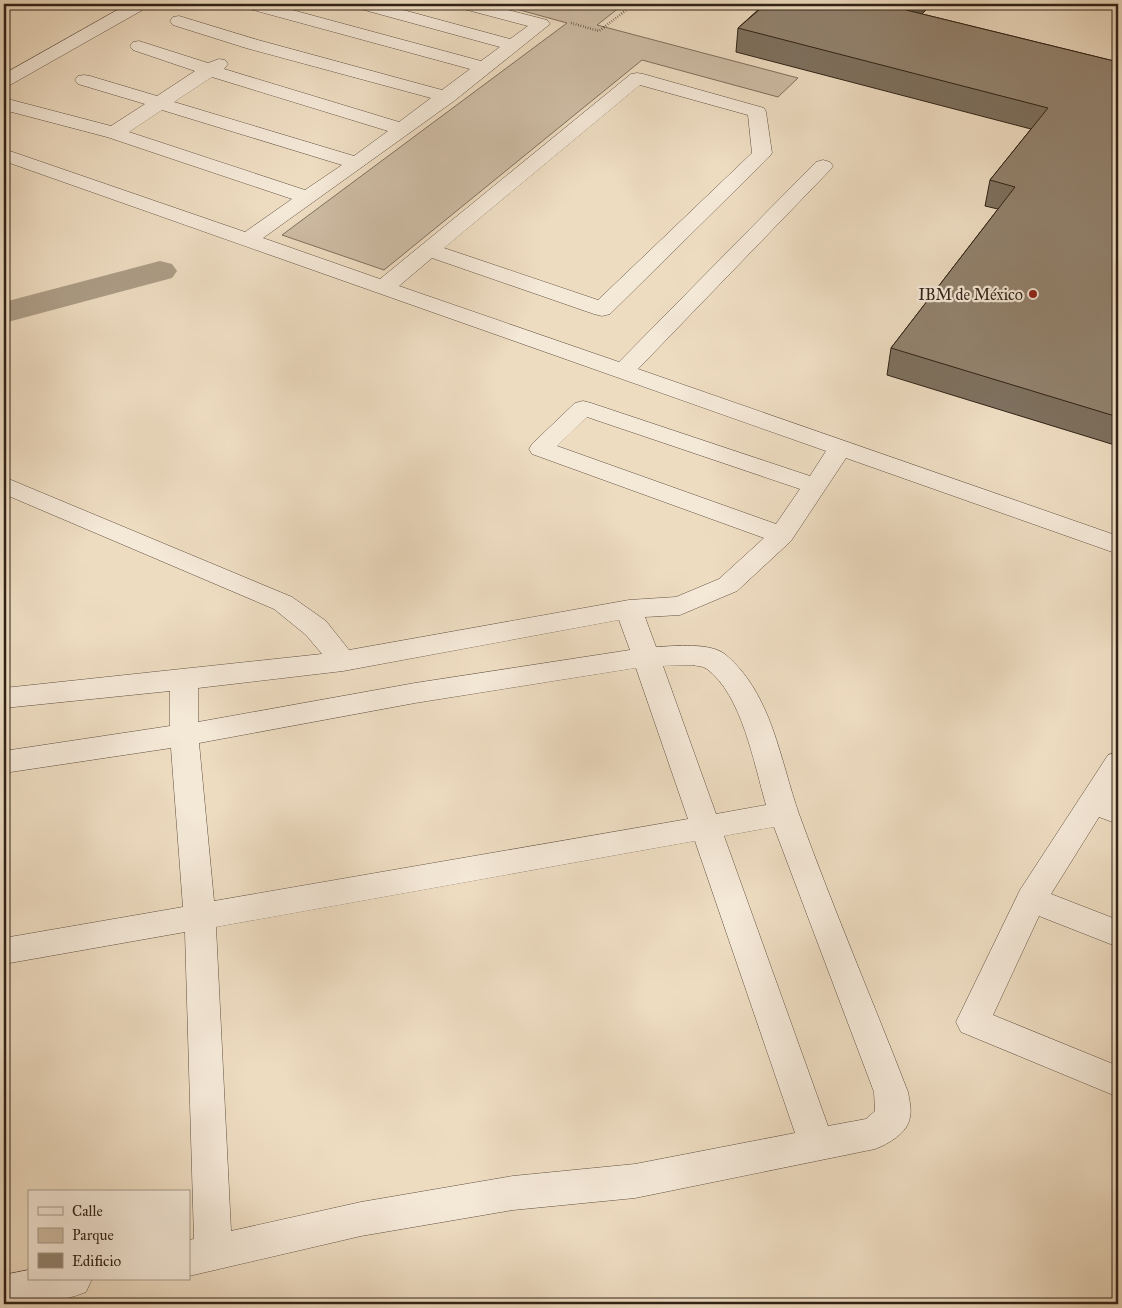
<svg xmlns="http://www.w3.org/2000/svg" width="1122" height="1308" font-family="'IM FELL Great Primer',serif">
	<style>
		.green { fill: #cebca4; stroke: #7f6f5d }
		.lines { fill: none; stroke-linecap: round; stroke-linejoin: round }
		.canal { fill: #ad9d87; fill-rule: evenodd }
		.minor-casing { stroke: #605041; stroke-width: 1 }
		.path { stroke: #302216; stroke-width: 2.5; stroke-dasharray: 0.5 2; stroke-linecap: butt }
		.minor { fill: #f4e8d7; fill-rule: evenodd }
		.wall { fill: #7e715f; stroke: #302216 }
		.shaded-wall { fill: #675c4e; stroke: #302216 }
		.building { fill: #93836f; stroke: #302216 }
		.poi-dot { fill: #8f2418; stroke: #f4e8d7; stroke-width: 2 }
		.labels { text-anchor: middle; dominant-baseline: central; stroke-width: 4.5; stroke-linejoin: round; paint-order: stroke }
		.far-poi-label { font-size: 16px; fill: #302216; stroke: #f4e8d7; text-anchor: end }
	</style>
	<rect width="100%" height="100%" fill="#eedcc1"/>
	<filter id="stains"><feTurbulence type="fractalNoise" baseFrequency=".004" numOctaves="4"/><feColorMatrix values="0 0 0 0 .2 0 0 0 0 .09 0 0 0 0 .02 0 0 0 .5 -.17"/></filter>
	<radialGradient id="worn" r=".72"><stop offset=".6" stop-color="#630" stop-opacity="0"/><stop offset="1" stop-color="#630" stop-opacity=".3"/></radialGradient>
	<!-- green -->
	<path class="green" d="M498,4H624L597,25L798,78L778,97L642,60L384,270L282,235L567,23Z"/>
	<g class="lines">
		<!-- canal -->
		<path class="canal" d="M160,261L172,264L177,271L172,278L4,323V302Z"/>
		<!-- minor casing -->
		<g class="minor-casing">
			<path id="minor" d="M128,4H149L146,8L10,85L4,86V74Z
				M244,4H270L481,61L500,47L357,8L354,4H381L510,39L528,26L460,8L457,4H485L547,20L550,24L454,101L263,238L380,279L631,74L637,73L643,74L764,108L766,112L772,153L769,157L610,314L602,316L594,314L432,258L399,286L619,362L816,162L823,160L830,162L833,166L830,170L638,369L1118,536V554L846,458L791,541L737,591L680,615L645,617L656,647C675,646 711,642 726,655C772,694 780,760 799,814C833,908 872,999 908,1092C909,1099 912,1109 910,1117C908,1133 888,1144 875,1149L635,1198L513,1210L361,1236L189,1276V1240L194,1239L185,932L4,964V938L183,907L171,748L4,773V751L170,726V691L4,708V688L322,654L306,635L274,609L4,494V477L292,597L326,621L349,650L629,600L676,597L719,579L764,538L532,454L529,449L532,444L575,403L583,401L591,403L810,476L826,451L4,161V149L245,232L292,199L107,137L4,110V98L111,126L145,104L78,84L75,80L78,76L84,75L90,76L157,96L195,71L133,50L130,46L133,42L139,41L208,63L219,59L225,60L228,64L224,69L399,122L431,98L246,48L173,25L170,21L173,17L179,16L258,40L442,90L470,69L246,8ZM212,77L388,131L354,156L174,102ZM640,85L748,115L752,153L598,300L444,248ZM162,110L342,165L305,190L129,132ZM587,417L800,489L776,524L557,446ZM619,620L630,650L415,683L198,722V688L343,671ZM692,665C697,666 703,666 707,669C742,695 754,764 766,805L716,814L663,666ZM636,668L688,819L214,901L199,743L415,703ZM774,827L874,1092L875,1111L866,1119L828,1126L724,836ZM695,841L795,1133L635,1164L513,1176L361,1202L231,1231L216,927Z
				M1118,752V787L1112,797L1118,800V824L1099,817L1051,894L1118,920V947L1039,916L993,1015L1118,1066V1097L961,1032L956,1022L1020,890L1108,755Z
				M29,1270V1279H92L86,1292C59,1303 33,1304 4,1304V1275Z"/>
		</g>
		<!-- path -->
		<path class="path" d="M571,23L599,31L634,4"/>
		<!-- minor -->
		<use href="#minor" class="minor"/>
	</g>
	<!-- wall -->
	<path class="wall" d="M743,4H932L922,14L1118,62V446L887,375L891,348L998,209L985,206L990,180L1031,129L736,52L738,28L760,8Z"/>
	<!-- shaded-wall -->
	<path class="shaded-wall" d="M912,4H932L902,33L906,10Z"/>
	<!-- building -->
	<path class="building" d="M766,4H912L906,10L1118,62V417L891,348L1015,187L990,180L1048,108L738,28Z"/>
	<!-- markers -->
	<circle class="poi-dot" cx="1033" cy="294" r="5"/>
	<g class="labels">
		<!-- far-poi labels -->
		<g class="far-poi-label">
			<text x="1023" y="294">IBM de México</text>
		</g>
	</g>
	<!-- margin -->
	<rect width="1122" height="1308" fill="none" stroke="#eedcc1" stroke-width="20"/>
	<rect x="5" y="5" width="1112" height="1298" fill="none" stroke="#302216" stroke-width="2.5"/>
	<rect x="10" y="10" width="1102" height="1288" fill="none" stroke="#302216"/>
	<!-- legend -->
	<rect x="28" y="1190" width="162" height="90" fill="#f4e8d7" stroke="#a6998a"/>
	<rect x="38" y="1207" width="25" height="8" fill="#f4e8d7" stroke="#a6998a"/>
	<text x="72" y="1216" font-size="15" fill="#302216">Calle</text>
	<rect x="38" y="1228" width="25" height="15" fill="#cebca4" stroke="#a6998a"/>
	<text x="72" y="1240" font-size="15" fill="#302216">Parque</text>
	<rect x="38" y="1253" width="25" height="15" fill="#93836f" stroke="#a6998a"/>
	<text x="72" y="1266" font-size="15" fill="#302216">Edificio</text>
	<rect width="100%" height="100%" filter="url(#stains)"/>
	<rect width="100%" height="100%" fill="url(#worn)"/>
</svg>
